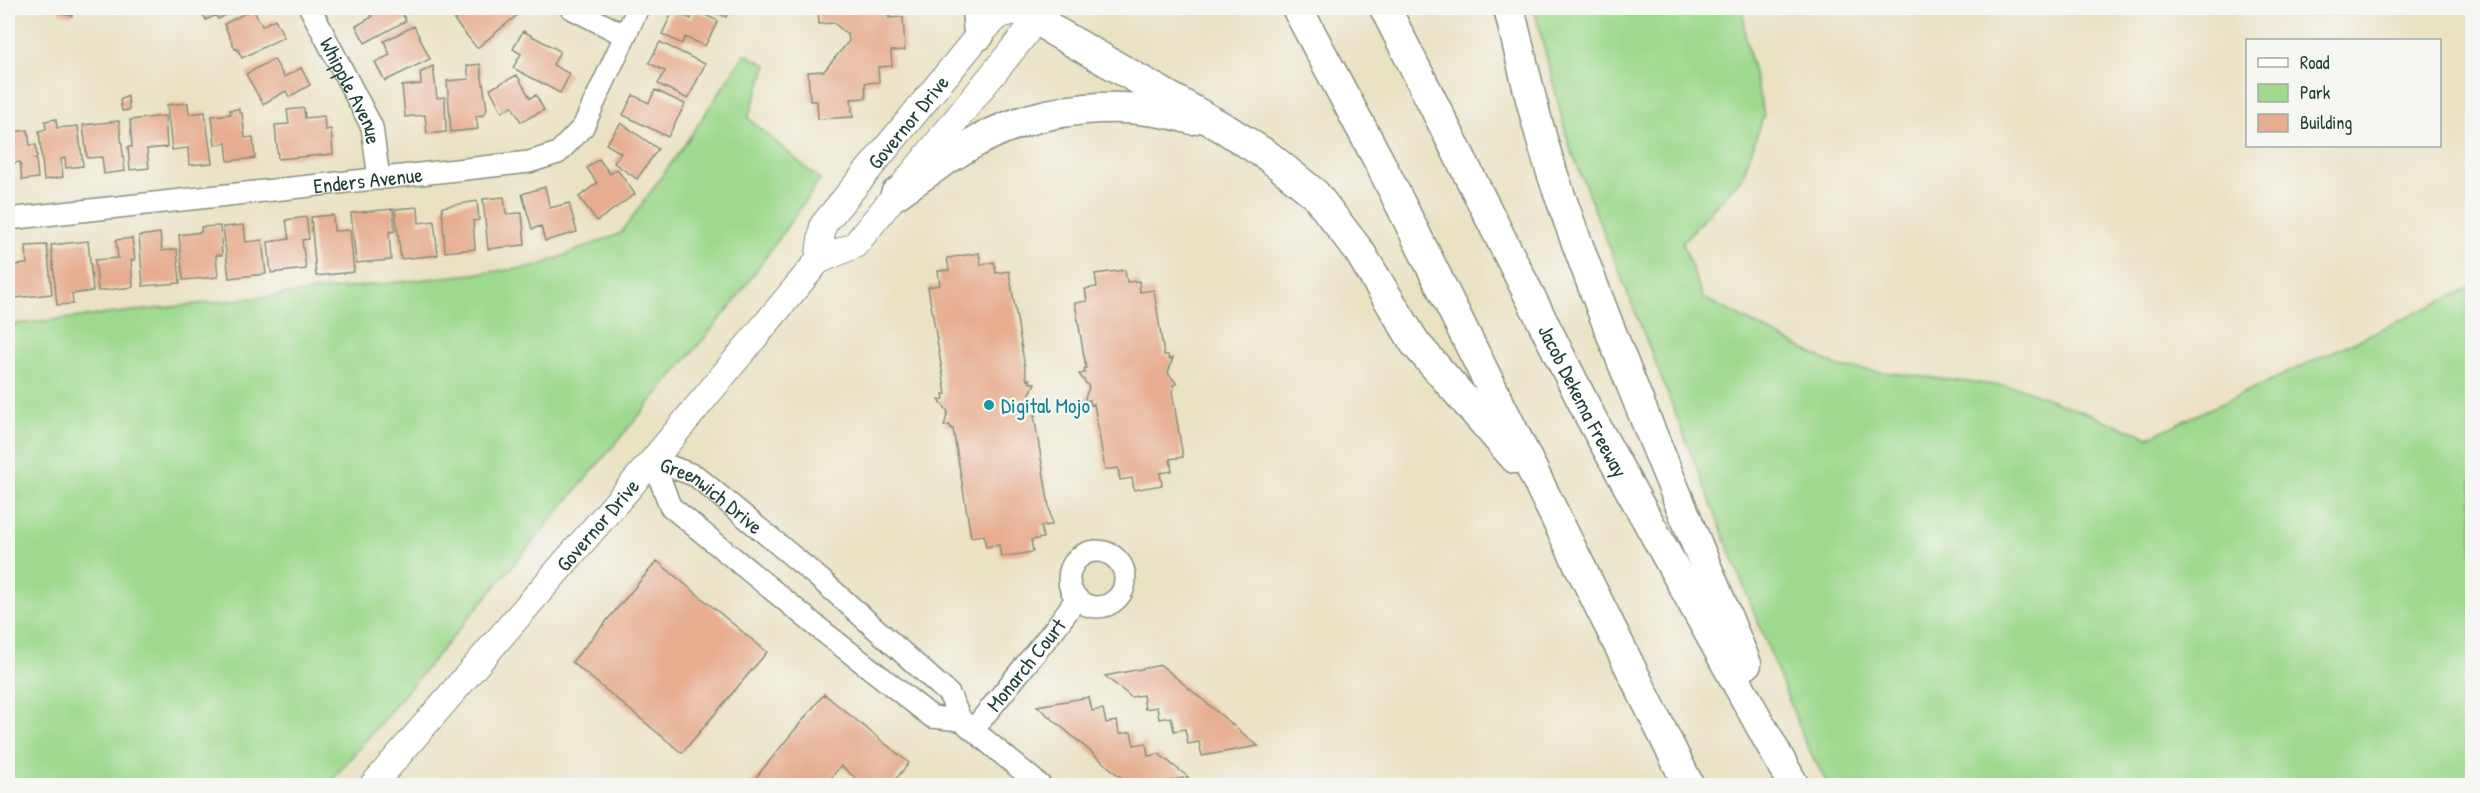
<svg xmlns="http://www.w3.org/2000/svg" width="2480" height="793" font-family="'Patrick Hand',sans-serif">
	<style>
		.green { fill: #9ed98d; stroke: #5e8b60; stroke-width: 1.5 }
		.building { fill: #e7ad90 }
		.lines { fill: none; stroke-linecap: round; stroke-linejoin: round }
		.minor-casing { stroke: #85907c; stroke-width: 24 }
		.major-casing { stroke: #85907c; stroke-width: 28 }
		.highway-casing { stroke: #85907c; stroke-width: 33 }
		.minor { stroke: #fff; stroke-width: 21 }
		.major { stroke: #fff; stroke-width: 26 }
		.highway { stroke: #fff; stroke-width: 30 }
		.culture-dot { fill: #0f9aa8; stroke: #f6f6f2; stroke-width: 2 }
		.labels { text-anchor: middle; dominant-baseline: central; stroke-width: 5; stroke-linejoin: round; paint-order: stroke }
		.street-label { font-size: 21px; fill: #1f3d34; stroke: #f6f6f2 }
		.culture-label { font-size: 21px; fill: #0d838f; stroke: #f6f6f2; text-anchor: start }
	</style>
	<rect width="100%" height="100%" fill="#f6f6f2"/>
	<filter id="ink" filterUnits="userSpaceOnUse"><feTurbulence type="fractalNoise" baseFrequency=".0167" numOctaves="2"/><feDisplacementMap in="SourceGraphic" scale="12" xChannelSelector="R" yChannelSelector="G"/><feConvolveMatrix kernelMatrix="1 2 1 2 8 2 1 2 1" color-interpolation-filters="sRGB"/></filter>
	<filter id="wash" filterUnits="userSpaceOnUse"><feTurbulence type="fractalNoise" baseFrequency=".008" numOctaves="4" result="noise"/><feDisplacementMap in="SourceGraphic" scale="24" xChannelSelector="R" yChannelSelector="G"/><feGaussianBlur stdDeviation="1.35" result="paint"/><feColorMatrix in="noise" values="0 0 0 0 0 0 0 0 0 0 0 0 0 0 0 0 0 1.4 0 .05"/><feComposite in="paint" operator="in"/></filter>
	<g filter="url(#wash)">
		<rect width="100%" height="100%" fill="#ebe2c4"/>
		<!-- green -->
		<path class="green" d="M1534,8H1743L1745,36L1764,115L1742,178L1682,242L1703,298L1839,367L2020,388L2149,437L2472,287V785H1828L1807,746L1569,145Z
			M745,54L767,65L748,118L820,180L732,305L328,785H8V325L535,267L621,233L685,144Z"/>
		<g id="blocks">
			<!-- building -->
			<path class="building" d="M59,8H73L72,16L59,13Z
				M200,8H240L218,19L216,15L206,20Z
				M367,8H399L406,21L365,43L356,26L372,17Z
				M469,8H509L516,16L477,48L454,20Z
				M707,8H731L726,17Z
				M818,8H888L889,18L903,17L905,50L891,51L892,66L878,67L879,82L865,83L866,98L851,99L853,117L818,119L817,101H810L808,72L824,71L849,41L848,35L834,23L819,24Z
				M253,9L262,26L275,19L284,37L242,58L237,48L235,49L224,24Z
				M695,10L718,21L705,46L685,37L682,44L662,34L673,11L691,19Z
				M414,26L430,59L385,81L375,62L390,55L384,41Z
				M523,31L560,51L553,65L570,74L560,93L513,68L521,54L513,49Z
				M660,42L705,64L688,99L658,84L665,71L649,63Z
				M274,59L284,77L301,68L310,85L289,97L286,91L263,104L246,74Z
				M480,64L487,109L484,115L476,116L478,129L451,132L447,81L469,79L467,66Z
				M433,66L437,98L445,97L446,132L427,134L425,115L405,117L402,86L421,84L420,73Z
				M517,75L530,98L536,95L544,110L521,122L512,106L502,112L490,89Z
				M655,90L685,104L668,137L623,115L633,95L649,103Z
				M128,96L129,110L122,111L120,100Z
				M188,103L189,114L205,112L212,163L189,165L188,148L172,150L167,105Z
				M304,108L305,118L324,116L325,130L331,129L333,154L278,159L275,125L289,124L287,110Z
				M239,109V113H242L245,138L253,137L255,158L228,161L226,143L215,145L212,116L231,114L230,110Z
				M165,116L167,147L147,149L149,168L130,170L128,147H132L130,120Z
				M56,119L57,128L78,126L83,166L66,168L65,158L61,159L63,177L44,180L39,131L46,129L45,121Z
				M119,121L125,171L104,174L102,157L87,158L83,125Z
				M621,123L658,149L637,179L614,163L621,153L606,144Z
				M28,130L30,145H36L37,158L32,159H36L38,178L22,180L20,162L8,164V133Z
				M599,159L610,174L617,169L635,194L597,221L579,197L597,183L587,168Z
				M545,187L550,208L569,203L577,232L545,241L541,226L532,229L522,194Z
				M504,197L506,214L522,213L525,245L488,249L483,199Z
				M477,201L479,220L473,221L475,249L445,252L442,207Z
				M418,207L419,223L434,221L438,255L401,259L395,209Z
				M393,209L395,231L389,232L391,260L356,263L351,213Z
				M333,215L334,231L350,230L354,272L316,276L311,217Z
				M306,217L309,239L302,240L306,269L271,273L268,242L289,239L286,220Z
				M244,225L246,242L262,240L266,274L229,278L223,227Z
				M220,226L222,255H216L218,277L183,280L179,235L201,232V227Z
				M160,233L162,251L177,249L180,283L143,286L139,236Z
				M132,238L135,260H131L133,287L98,291L95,260L118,258L116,240Z
				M88,241L93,291L72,294L73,304L57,305L51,245Z
				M47,245L52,294L15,298L13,265L27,264L26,246Z
				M979,253L981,265L994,262L996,273L1009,271L1027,380L1030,379V383H1035L1029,396L1038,410H1035L1036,415H1034L1052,525L1041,526L1043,538L1031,540L1033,552L1001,557L999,545L986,547L984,535L971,537L953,429H951L950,425L944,426L948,412L939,400L944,399L943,394H946L928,287L940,285L938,271L949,270L947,258Z
				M1125,270L1127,282L1139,281L1140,292L1154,290L1164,355H1168L1169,359L1173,358L1168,373L1177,384L1173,385L1174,390L1172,391L1183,457L1170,459L1172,471L1160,473L1162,485L1134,490L1132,478L1120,480L1118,468L1105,470L1094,404L1091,405L1090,400L1084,401L1089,387L1079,374L1085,373L1084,369L1086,368L1075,303L1087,301L1085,289L1097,287L1095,274Z
				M657,561L767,652L682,753L572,662Z
				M1161,665L1258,746L1202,756L1199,742L1188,744L1185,729L1174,731L1171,717L1159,719L1157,707L1145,709L1143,695L1131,697L1105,676Z
				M824,694L909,763L890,786H865L841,766L824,786H749Z
				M1089,697L1092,711L1103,709L1106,723L1117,721L1119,734L1131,732L1134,745L1146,743L1148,756L1159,754L1188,777L1146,786H1131L1037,706Z"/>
		</g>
	</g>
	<g filter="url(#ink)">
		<use href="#blocks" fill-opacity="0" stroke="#85907c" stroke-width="1.5"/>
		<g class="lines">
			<!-- minor casing -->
			<g class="minor-casing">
				<g id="minor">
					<path id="s1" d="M310,8L372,127L379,179"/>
					<path d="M571,8L624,35"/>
					<path id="s2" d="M8,219L529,162L558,153L583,127L638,8"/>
					<path id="s3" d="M653,460L696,476L820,579L949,694L961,720L1041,786"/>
					<path d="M653,460L670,506L820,629L932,717L961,720"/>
					<circle cx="1097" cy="579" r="28"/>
					<path id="s4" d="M973,730L1056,627L1077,598"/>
				</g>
			</g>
			<!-- major casing -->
			<g class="major-casing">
				<g id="major">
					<path id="s5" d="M818,261L823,225L979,35L999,15L1028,8"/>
					<path id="s6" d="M372,786L653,460L818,261L855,245L1026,33L1028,28L1027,9"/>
				</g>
			</g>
			<!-- highway casing -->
			<g class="highway-casing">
				<g id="highway">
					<path d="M977,8L979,35"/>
					<path d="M1025,8L1054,31L1227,130L1268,156L1315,194L1359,251L1415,343L1515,458"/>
					<path d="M1297,8L1380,163L1689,786"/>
					<path id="s7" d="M1385,8L1592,420L1794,786"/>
					<path d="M1509,8C1524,70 1538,135 1560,196C1616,354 1683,509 1746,664"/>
					<path d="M896,194C924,175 951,154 981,139C1044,106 1124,99 1192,119"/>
				</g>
			</g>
			<!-- minor -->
			<use href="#minor" class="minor"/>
			<!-- major -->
			<use href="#major" class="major"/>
			<!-- highway -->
			<use href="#highway" class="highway"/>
		</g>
	</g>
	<!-- markers -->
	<circle class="culture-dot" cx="989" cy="405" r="6"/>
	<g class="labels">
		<!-- street labels -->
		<g class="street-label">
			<text stroke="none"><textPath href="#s1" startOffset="93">Whipple Avenue</textPath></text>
			<text stroke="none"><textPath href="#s5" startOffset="170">Governor Drive</textPath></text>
			<text stroke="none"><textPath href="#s2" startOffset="362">Enders Avenue</textPath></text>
			<text stroke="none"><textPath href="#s7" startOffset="440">Jacob Dekema Freeway</textPath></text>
			<text stroke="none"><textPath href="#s3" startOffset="69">Greenwich Drive</textPath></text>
			<text stroke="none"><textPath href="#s6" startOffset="345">Governor Drive</textPath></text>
			<text stroke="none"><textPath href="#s4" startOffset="84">Monarch Court</textPath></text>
		</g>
		<!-- culture labels -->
		<g class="culture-label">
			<text x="1001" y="405">Digital Mojo</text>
		</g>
	</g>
	<!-- margin -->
	<rect width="2480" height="793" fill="none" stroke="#f6f6f2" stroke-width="30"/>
	<!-- legend -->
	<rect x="2246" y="39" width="195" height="108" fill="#f6f6f2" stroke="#a0aca6" stroke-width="1.5"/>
	<rect x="2258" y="58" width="30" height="9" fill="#ffffff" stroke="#a0aca6" stroke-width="1.5"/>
	<text x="2300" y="69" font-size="18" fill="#1f3d34">Road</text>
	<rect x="2258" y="84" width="30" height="18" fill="#9ed98d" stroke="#a0aca6" stroke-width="1.5"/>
	<text x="2300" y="99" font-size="18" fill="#1f3d34">Park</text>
	<rect x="2258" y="114" width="30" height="18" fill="#e7ad90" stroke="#a0aca6" stroke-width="1.5"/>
	<text x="2300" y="129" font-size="18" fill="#1f3d34">Building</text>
</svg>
